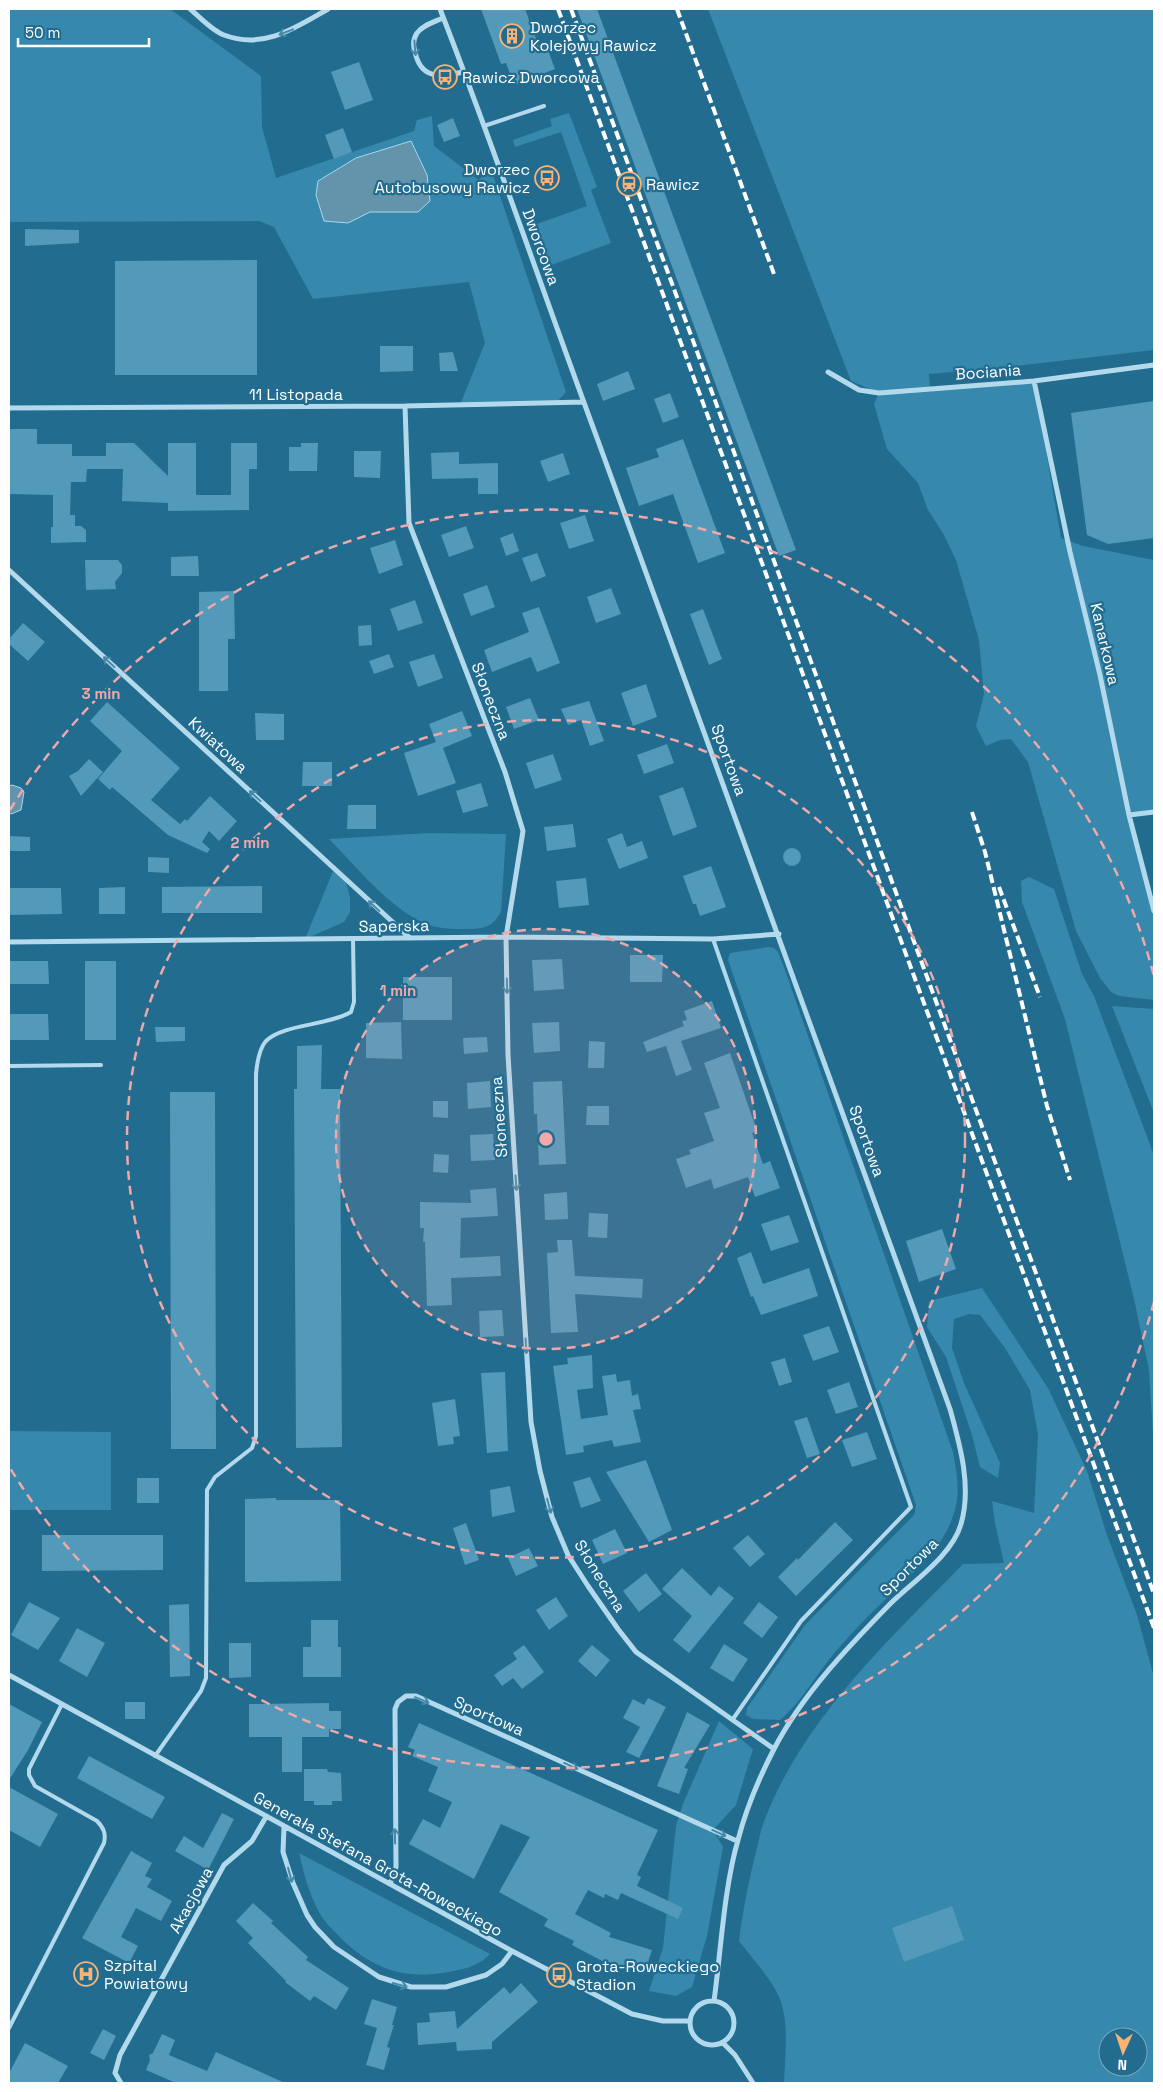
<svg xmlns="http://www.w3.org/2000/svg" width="1163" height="2092" font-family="'Space Grotesk',sans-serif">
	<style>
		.green { fill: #3688ad; fill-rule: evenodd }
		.water { fill: #6394ab; stroke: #a7d8ed }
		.building { fill: #5399ba }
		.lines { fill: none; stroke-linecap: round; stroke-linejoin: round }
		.lane { stroke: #b3daec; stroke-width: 4 }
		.street { stroke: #b3daec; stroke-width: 5 }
		.rail { stroke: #fff; stroke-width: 4; stroke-dasharray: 9 4; stroke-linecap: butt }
		.oneway { stroke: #4688a7 }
		.ring { fill: none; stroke: #efa9a9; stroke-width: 2.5; stroke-dasharray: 9 6 }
		.labels { text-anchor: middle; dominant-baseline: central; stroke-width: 4.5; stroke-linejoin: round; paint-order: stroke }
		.poi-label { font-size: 16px; fill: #fff; stroke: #226c90; text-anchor: start }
		.street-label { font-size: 16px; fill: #fff; stroke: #226c90 }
		.centre { fill: #efa9a9; stroke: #226c90; stroke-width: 2.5 }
		.ring-label { font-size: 15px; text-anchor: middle; font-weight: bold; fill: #efa9a9; stroke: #226c90; stroke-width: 4.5; stroke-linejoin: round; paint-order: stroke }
	</style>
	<rect width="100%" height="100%" fill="#226c90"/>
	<!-- green -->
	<path class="green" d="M9,9H170L261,76L262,127L276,178L414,131L417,120L432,116L434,146L479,180L490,166L566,392L556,403L460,405L485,343L469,282L313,299L274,227L259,221L9,222ZM356,158L418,212H370L318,181Z
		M708,9H1154V350L1008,367L929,374L930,389L1034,381L1061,538L1083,546L1154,560V812L1129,815L1154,911V1000L1119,996L1111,992L1100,978L1076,931L1028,762L1011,739L1000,740L986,746L976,726L984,694L979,640L956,560L944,535L928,510L918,483L887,449L874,404L879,393L851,381Z
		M569,113L597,187L591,190L611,243L549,266L534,225L587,206L561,132L515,147L513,140L552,126L550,119Z
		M429,833L506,834L501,912C492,928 483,929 466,929C452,929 437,929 424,923C388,907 357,867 329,839Z
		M334,869L345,879L350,897V912L344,922L305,939Z
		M1029,877L1054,889L1082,974L1094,996L1154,1155V1451L1149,1370L1134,1299L1065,1019L1022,902L1021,881Z
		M768,947L774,948L778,952L785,970L953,1452C957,1474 961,1495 953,1516C943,1547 917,1569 894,1591C874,1610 854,1630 836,1651C818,1672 801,1703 780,1720L753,1719L746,1715L747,1708L805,1625L913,1516L915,1512L916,1505L728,960L730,953Z
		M1112,1006L1154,1009V1113Z
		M982,1288L1048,1388L1087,1471L1107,1535L1137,1615L1154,1677V2083H784C785,2057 789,2027 781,2002C776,1984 751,1957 739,1941C743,1909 749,1879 757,1848C759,1839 761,1828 765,1819C804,1718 889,1640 963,1564L1004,1563L995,1523L992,1501L1034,1513L1038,1435L1030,1390L1005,1348L980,1315L969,1314L954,1319L952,1348L964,1383L1000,1463L998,1478L980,1467L972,1435L946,1357L927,1327L929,1301ZM1108,2037H1138V2067H1108Z
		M9,1431L111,1432V1510H9Z
		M719,1721L753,1749L736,1805L713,1830L723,1847L707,1936L692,1987L676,1996L649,1991L663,1948L676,1826L683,1804Z
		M299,1853L490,1954C477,1968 460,1970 442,1973C400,1980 366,1965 337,1934C331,1928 324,1921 320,1914C309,1894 304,1874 299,1853Z"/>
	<!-- water -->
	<path class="water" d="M411,141L427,175L430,201L418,212H370L348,223L324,221L316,195L318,181L356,158Z
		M12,785L21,788L24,792L21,810L11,814L9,813V786Z"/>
	<!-- building -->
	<path class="building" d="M481,9H525L539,47L546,45L555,69L514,85L506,63L501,64Z
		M577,9H597L796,550L779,556Z
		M359,62L373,100L345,110L331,72Z
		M453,118L460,136L444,142L437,125Z
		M343,128L352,152L334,159L325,135Z
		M25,229L79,230V243L25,246Z
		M257,260V375H115V261Z
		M380,346H413V371L380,372Z
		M453,352L458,371H440L439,353Z
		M628,371L635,389L603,401L597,384Z
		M670,393L679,417L663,423L654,399Z
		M1154,401V538L1108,544L1087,535L1071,413Z
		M9,429H37V444H72V456H106V443H134L168,476V443H196V495H231V443H257V469H249V510L168,511V503L122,501L123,469H87L86,482H71L70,515H75V526H81L86,530V542L51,543V527H53V495L9,494Z
		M683,439L725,553L698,563L673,494L639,506L626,468L659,457L656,449Z
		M301,443H318L317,471H289V447H301Z
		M354,451H381L380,478L354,477Z
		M459,452V464L498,463V494H478V478L432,479L431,453Z
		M563,453L570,474L548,482L540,461Z
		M585,515L594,541L569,549L560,523Z
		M466,526L474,548L449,557L441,535Z
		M513,533L519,551L506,556L500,538Z
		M395,540L403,565L379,574L370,548Z
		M537,553L546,576L531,582L522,558Z
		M198,556L199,576H171V557Z
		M85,560H118L122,565V573L115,582L116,589L86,590Z
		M487,585L495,607L471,616L463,594Z
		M611,588L621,614L596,623L587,597Z
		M234,591L235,639H228V691H199V592Z
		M415,600L423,623L398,631L390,609Z
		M539,607L560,663L537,672L531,657L492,672L484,650L529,632L522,613Z
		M703,609L722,659L709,665L690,614Z
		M23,623L45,642L28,661L9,644V639Z
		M371,625L372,645L359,646L358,626Z
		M389,654L394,667L374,674L369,661Z
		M434,654L443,678L418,687L409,662Z
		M646,684L657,717L633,726L621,693Z
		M530,698L539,720L514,729L506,707Z
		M589,701L604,741L590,746L581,720L568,725L561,709Z
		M107,702L180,768L151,800L180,824L185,819L187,821L210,796L237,821L219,841L209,831L202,842L210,849L207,853L168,835L112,787L110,790L98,779L122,751L90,721Z
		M462,711L472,736L443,748L456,783L418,796L404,753L436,742L429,724Z
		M255,713L284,714V740H256Z
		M667,744L674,763L644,774L637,755Z
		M553,754L562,780L535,789L526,763Z
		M89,759L103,772L81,796L69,776L78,771Z
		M303,762H332V786H302Z
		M481,783L488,806L463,813L456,791Z
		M683,787L697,827L673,836L659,796Z
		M348,805H376V829H347Z
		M573,824L576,847L547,851L544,827Z
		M622,833L627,847L642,841L648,858L619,869L607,839Z
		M9,836L30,837V851H9Z
		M783 857a9 9 0 1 1 18 0a9 9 0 1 1-18 0Z
		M148,857L169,858V873L148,872Z
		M711,866L726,907L700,916L696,904H693L683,876Z
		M586,878L589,905L559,908L556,881Z
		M262,886V913H162V887Z
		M125,887V914H99V888Z
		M9,888H61L62,914L9,915Z
		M630,955H663L662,982H630Z
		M562,959L564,989L534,991L532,960Z
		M9,961H48L49,984H9Z
		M85,961H116V1040H85Z
		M403,977H452V1020H403Z
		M712,1001L721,1028L681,1041L692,1070L676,1076L666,1046L647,1052L643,1042L684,1026L682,1021L687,1020L684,1011Z
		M9,1014H48L49,1040H9Z
		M401,1022L402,1059L366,1058V1023Z
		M559,1022L560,1051L534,1053L532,1023Z
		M155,1027H185V1041L156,1042Z
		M487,1037L488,1052L464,1054L463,1038Z
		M589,1041L605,1042L604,1068H588Z
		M322,1045L321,1089H340L342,1447L296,1448L294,1089H297V1046Z
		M730,1053L757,1131L752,1133L763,1164L770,1161L780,1188L755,1197L748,1177L714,1189L711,1179L686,1188L676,1159L691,1154L689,1150L714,1141L704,1113L720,1108L704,1063Z
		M490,1081L491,1107L468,1109L467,1083Z
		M562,1081L566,1164L539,1165L537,1114H534L533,1082Z
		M170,1092H215L216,1449H171Z
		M433,1101H448V1118L433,1117Z
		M587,1106H609V1125H586Z
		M493,1134L495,1160L471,1161L470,1135Z
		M434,1154L449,1155L448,1173L433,1172Z
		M496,1188L498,1216L461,1218L460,1258L500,1256L501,1276L451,1278L452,1305L427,1306L425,1242H423L424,1228H420V1202L471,1203L470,1190Z
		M567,1192L568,1219L545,1220L544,1194Z
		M589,1213L608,1214L607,1238L588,1237Z
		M789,1215L799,1242L771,1251L761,1224Z
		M942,1229L956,1269L919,1282L906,1241Z
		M557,1240H572L575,1276L643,1279L642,1298L575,1294L578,1332L551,1333L547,1253L558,1252Z
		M751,1252L763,1284L809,1268L818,1296L761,1315L753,1296L751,1297L737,1258Z
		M502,1310L504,1336L480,1337L479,1311Z
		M829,1326L839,1352L813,1361L803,1335Z
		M592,1355L593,1388L577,1390L581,1419L608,1415L602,1376L616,1374L617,1382L630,1380L632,1396L638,1394L641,1409L633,1410L641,1442L614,1447L612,1440L583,1446L584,1452L566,1455L553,1366L568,1364L567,1358Z
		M785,1358L792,1382L779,1386L771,1362Z
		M505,1372L508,1451L487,1453L481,1373Z
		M849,1382L858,1407L836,1414L827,1390Z
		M455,1399L460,1436L453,1437L454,1444L438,1446L432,1403Z
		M807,1417L820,1454L807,1458L794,1421Z
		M867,1432L877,1459L852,1467L842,1440Z
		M646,1460L672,1530L649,1542L606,1472Z
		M590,1477L601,1501L581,1508L573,1482Z
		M137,1478H159V1503H137Z
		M510,1486L515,1512L492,1517L490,1490Z
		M276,1498V1500H340L341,1581L245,1582V1499Z
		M835,1522L853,1540L796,1596L778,1577L797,1558L798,1560Z
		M466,1523L479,1560L465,1565L453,1528Z
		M615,1529L627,1553L603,1564L592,1540Z
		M42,1535H163V1570L42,1571Z
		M748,1535L765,1554L750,1567L733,1548Z
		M529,1548L538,1566L516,1576L508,1558Z
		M682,1568L711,1596L719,1586L734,1598L689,1653L673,1640L692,1616L662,1589Z
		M646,1573L662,1594L639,1612L623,1591Z
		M556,1597L568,1616L549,1630L536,1610Z
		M29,1602L60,1618L38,1650L11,1635Z
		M759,1602L778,1617L762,1638L743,1623Z
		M189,1604L190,1676L170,1677L169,1605Z
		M311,1620H338V1647H341V1677H303V1647H311Z
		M77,1628L105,1643L87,1677L59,1661Z
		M229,1643H251V1677L229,1678Z
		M724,1644L748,1659L733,1682L710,1668Z
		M524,1645L544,1672L522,1689L513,1678L502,1686L494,1675L517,1659L513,1653Z
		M592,1645L610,1660L596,1677L578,1661Z
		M648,1698L666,1707L639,1758L626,1752L640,1727L623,1718L633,1699L644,1705Z
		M125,1702H145V1719H125Z
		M329,1703V1711H341V1729H329V1737H302V1772H282V1737H249V1704Z
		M9,1704L42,1722L28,1750L9,1780Z
		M687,1712L710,1725L684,1768L688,1769L679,1794L657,1786Z
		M419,1723L658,1830L637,1875L641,1877L637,1886L683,1908L678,1919L621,1893L618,1900L605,1894L604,1898L588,1890L575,1914L611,1933L609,1937L652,1950L644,1974L604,1962L572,1945L574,1941L544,1926L548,1919L499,1892L530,1837L501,1824L474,1879L409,1844L423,1819L440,1828L452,1802L428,1791L438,1767L412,1756L415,1750L408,1747Z
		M89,1756L165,1797L152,1819L77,1778Z
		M304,1769H327L328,1772L341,1773L342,1801H332V1805H314V1801H304Z
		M9,1787L58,1814L40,1847L9,1830Z
		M222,1813L234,1819L208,1870L175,1851L184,1836L203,1848Z
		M131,1851L152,1863L145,1876L152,1879L147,1887L172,1901L161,1921L136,1908L121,1937L138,1946L129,1963L82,1938Z
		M253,1903L273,1921L271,1923L308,1957L306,1960L349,1988L336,2010L314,1996L310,2001L285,1982L286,1981L248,1943L253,1938L236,1921Z
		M952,1906L964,1940L904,1962L892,1928Z
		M521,1983L538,2002L492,2042V2049L457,2051L456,2042L418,2045L417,2023L430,2022L429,2013L455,2011L457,2029L504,1987L510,1994Z
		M372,1999L397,2007L392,2025H394L387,2047L390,2048L384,2070L366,2065L377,2028L364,2024Z
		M103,2029L116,2036L104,2060L90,2053Z
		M162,2034L175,2040L169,2055L207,2071L216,2052L285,2083H176L146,2070L150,2060L149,2055L153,2053Z
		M25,2043L68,2066L58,2083H9V2073Z"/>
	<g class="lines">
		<!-- lane -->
		<path class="lane" d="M484,126L544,106
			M713,939L911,1507L801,1621L733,1719
			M9,1066L101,1065
			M155,1756L201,1691L206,1678L207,1490L215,1477L252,1448L256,1436V1074C257,1063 259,1049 266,1041C283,1024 327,1026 351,1012L354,1002L353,939
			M9,2028L104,1843C106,1834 104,1828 97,1821L35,1786L29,1775V1769L62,1704"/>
		<!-- street -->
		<path class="street" d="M190,9C200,17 212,31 224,35C263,50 295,28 328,9
			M440,9C495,150 544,295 597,438C715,761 833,1084 950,1409C960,1445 972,1487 961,1524C952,1556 912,1582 889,1605C847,1648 802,1695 774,1749C759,1778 746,1809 738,1840C724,1888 721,1950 714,2001
			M443,18C434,22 423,25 417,33C413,39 413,46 415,52C421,80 441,77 463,72
			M828,372L859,390L879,393L1034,381L1154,365
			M1034,381L1070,552L1100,675L1129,815L1154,911
			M405,406L409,523L505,772L523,831L506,937L508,1055L531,1422L540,1471L552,1517L568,1555L588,1586L618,1629L636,1652L774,1749
			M9,408L405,406L584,402
			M9,570L410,938
			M1129,815L1154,812
			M9,942L506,937L713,939L779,934
			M9,1675L512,1951L632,2014L663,2021H689
			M284,1827L283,1852L293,1883L307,1915L315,1927L334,1947L379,1977L411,1987H446L486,1975L502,1964L512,1951
			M390,1884L396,1867L395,1709L398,1702L406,1696H416L737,1841
			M690 2023a22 22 0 1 1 44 0a22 22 0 1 1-44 0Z
			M723,2043L735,2055L753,2083
			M121,2083L115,2073L120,2055L224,1865L252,1841L266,1817"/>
		<!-- rail -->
		<path class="rail" d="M558,9L1154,1628
			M571,9L1154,1594
			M677,9L774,274
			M972,812L985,852L1047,1106L1070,1180
			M999,887L1040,997"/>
	</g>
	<!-- one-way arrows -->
	<defs><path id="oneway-shaft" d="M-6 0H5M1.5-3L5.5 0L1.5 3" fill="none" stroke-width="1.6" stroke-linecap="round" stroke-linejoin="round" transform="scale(1.25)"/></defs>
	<g class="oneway">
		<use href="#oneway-shaft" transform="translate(286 32) rotate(159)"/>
		<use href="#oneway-shaft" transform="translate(415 48) rotate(85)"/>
		<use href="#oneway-shaft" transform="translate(109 662) rotate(-137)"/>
		<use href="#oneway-shaft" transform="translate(255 796) rotate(-137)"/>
		<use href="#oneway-shaft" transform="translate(374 906) rotate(-137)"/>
		<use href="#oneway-shaft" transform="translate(507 986) rotate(89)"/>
		<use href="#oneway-shaft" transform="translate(516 1183) rotate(86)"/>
		<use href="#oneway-shaft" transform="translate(526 1346) rotate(87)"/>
		<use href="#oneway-shaft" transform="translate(549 1506) rotate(75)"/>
		<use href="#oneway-shaft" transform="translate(422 1700) rotate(23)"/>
		<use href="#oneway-shaft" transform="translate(571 1766) rotate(24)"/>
		<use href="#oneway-shaft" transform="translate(719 1833) rotate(24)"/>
		<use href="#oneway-shaft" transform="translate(395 1836) rotate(-91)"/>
		<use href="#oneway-shaft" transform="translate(290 1875) rotate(75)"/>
		<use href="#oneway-shaft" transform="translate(400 1985) rotate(15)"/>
	</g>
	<!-- distance rings -->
	<circle cx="546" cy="1139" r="210" fill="#efa9a9" fill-opacity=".12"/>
	<g class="ring">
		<circle cx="546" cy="1139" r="210"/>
		<circle cx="546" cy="1139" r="419"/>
		<path d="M1154 1302A629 629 0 0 1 10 1468M10 810A629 629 0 0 1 1154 976"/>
	</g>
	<!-- icons -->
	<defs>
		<g id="building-ring" transform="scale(1.25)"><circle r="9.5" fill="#226c90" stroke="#f8b375" stroke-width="1.5"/><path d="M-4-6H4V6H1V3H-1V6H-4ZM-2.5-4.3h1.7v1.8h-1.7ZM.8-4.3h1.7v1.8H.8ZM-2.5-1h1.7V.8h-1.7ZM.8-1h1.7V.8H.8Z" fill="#f8b375"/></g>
		<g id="bus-ring" transform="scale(1.25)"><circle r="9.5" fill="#226c90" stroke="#f8b375" stroke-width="1.5"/><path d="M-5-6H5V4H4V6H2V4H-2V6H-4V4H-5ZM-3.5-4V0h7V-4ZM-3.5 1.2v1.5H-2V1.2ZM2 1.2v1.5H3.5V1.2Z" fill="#f8b375"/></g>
		<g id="station-ring" transform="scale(1.25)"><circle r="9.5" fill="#226c90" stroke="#f8b375" stroke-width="1.5"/><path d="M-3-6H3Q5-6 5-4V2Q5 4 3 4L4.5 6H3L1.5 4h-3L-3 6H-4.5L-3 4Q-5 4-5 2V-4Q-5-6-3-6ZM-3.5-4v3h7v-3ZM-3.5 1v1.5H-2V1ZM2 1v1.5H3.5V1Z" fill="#f8b375"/></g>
		<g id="hospital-ring" transform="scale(1.25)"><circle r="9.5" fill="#226c90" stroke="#f8b375" stroke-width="1.5"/><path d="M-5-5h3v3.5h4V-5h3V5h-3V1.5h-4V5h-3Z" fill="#f8b375"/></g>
	</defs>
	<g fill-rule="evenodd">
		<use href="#building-ring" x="512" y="36"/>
		<use href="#bus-ring" x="445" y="77"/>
		<use href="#bus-ring" x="547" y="178"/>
		<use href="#station-ring" x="629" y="184"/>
		<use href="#hospital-ring" x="86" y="1974"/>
		<use href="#bus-ring" x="559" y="1975"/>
	</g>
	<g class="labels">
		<!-- poi labels -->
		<g class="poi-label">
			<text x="530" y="27">Dworzec<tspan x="530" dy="18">Kolejowy Rawicz</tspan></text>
			<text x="462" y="77">Rawicz Dworcowa</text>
			<text x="530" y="169" text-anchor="end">Dworzec<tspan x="530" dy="18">Autobusowy Rawicz</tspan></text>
			<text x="646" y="184">Rawicz</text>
			<text x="104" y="1965">Szpital<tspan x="104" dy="18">Powiatowy</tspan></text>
			<text x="576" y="1966">Grota-Roweckiego<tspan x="576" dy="18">Stadion</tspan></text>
		</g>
		<!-- street labels -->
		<g class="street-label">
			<text transform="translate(541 247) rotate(70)">Dworcowa</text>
			<text transform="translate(988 372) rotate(-4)">Bociania</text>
			<text x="296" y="394">11 Listopada</text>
			<text transform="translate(1105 644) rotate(77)">Kanarkowa</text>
			<text transform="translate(491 701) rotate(69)">Słoneczna</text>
			<text transform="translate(218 745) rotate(43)">Kwiatowa</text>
			<text transform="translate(729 760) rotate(70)">Sportowa</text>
			<text transform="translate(394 926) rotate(-1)">Saperska</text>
			<text transform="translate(499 1117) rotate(-94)">Słoneczna</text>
			<text transform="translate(867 1141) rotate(70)">Sportowa</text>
			<text transform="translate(909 1567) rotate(-45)">Sportowa</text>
			<text transform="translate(600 1576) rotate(58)">Słoneczna</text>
			<text transform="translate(489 1716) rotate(24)">Sportowa</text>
			<text transform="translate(378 1864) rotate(29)">Generała Stefana Grota-Roweckiego</text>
			<text transform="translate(191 1900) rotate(-61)">Akacjowa</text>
		</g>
	</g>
	<circle cx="546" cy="1139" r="8" class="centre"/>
	<g class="ring-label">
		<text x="101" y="699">3 min</text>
		<text x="250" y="848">2 min</text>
		<text x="398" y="996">1 min</text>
	</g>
	<!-- border -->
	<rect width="1163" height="2092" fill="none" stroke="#ffffff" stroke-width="20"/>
	<!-- north arrow -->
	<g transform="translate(1123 2052) rotate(183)"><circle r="24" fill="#226c90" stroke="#7aa7bc"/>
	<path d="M0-4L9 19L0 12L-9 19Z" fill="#f8b375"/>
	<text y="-8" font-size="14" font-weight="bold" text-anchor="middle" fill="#ffffff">N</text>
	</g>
	<!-- scale -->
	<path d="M18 38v8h131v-8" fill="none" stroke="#ffffff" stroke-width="2.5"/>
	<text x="25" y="38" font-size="15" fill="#ffffff" stroke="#226c90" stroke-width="4" paint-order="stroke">50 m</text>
</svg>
